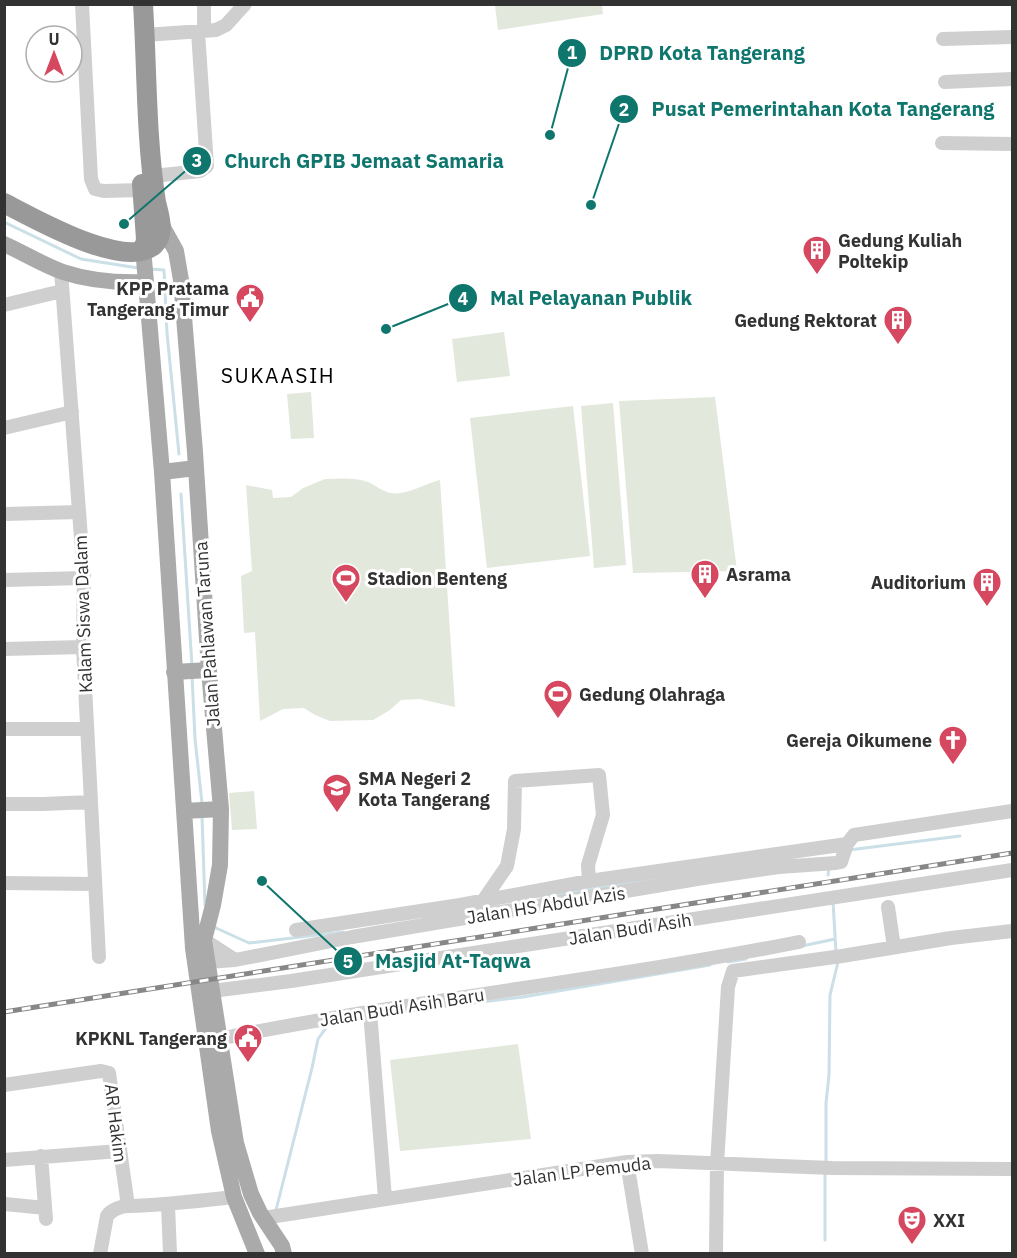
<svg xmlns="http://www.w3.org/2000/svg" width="1017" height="1258" font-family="'IBM Plex Sans',sans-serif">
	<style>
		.green { fill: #e3e8dc }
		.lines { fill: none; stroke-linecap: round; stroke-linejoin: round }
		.stream { stroke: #cbdfe7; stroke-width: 3 }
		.minor { stroke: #cfcfcf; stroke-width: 14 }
		.major { stroke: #aaa; stroke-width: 16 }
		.highway { stroke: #999; stroke-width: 20 }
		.rail-casing { stroke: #878787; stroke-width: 5 }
		.rail { stroke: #fff; stroke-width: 3; stroke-dasharray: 9; stroke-linecap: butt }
		.labels { text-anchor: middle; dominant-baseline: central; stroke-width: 6; stroke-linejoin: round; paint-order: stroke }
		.poi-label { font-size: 18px; font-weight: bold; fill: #323232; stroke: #fff; text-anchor: start }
		.street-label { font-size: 18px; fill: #323232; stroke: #fff }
		.quarter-label { font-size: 21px; letter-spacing: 1.5px; fill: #000; stroke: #fff }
		.leader { fill: none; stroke: #0f766e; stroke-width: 2 }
		.callout-dot { fill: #0f766e; stroke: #fff; stroke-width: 2 }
		.mark-label { font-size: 18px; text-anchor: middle; font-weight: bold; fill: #fff }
		.callout-label { font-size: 20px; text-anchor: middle; font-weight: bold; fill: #0f766e; stroke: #fff; stroke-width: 6; stroke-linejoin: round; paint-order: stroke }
	</style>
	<rect width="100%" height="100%" fill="#fff"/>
	<!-- green -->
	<path class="green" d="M495,5H602L603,14L498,30Z
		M504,332L510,376L457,382L452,339Z
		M311,392L314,438L291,439L287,394Z
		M715,397L737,571L633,573L619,401Z
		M613,403L626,565L594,568L581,406Z
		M573,406L590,556L487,568L470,418Z
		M325,479C340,479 354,477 368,482C375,485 382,491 390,493C406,496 424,484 440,480L455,707L420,699L401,700L390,710L373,720L330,721L315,715L304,708L283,709L260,721L255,632L244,633L241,576L252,571L246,485L272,490L273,498L291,497L303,488Z
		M254,791L257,829L232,830L229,793Z
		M518,1044L531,1139L400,1151L390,1060Z"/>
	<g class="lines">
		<!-- stream -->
		<path class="stream" d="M4,222L81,259L138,268
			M150,269L164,270L167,333L179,454
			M181,494L192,666
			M192,675L195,739L202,803
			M202,816L205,905
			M849,850L960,836
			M828,875L829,867
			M541,897L674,876
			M833,902L836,952
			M461,912L479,908
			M214,925L216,928L249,943L343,932
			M802,946L835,939
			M728,962L746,959
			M441,1007L523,997L710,965
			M826,1164V1103L829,1075L830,995L838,962
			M825,1173V1240
			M276,1210L312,1068L318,1039L328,1025"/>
		<!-- minor -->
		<path class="minor" d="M82,4L91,179L95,189L104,191L142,190
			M204,4V31
			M145,35L216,30L226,25L245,4
			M943,39L1012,37
			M945,82L1012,79
			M942,143L1012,144
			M153,176L200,171L207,166L198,32
			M61,271L84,578L83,647L99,957
			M4,305L62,291
			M4,428L72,412
			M4,514L79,512
			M4,580L84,578
			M4,649L83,647
			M4,729H87
			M4,804H43L90,802
			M4,883L94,884
			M483,901L507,866L514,829L515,781L599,775L603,815L588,865L589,881
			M888,907L894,947
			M296,930L460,905L589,881L847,844
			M204,940L235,960
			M207,962L235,960L352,937L703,878L779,867L836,863L841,862L847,844L854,835L1012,811
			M212,991L291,981L1012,870
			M370,1012L385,1198
			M219,1039C411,1000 607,980 799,942
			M4,1085L101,1071L109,1073L128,1206
			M41,1156L46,1219
			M4,1160L119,1151
			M627,1162L642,1254
			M5,1204L45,1208
			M168,1205L170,1254
			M263,1218L627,1162L658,1161L832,1168L1012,1169
			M100,1254L107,1216C111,1210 121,1206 128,1206C163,1205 198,1201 234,1197
			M716,1254L717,1164L728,987L733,971L842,956L951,938L1012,931"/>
		<!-- major -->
		<path class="major" d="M161,224L176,251L181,280L195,452L209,670L221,809L220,865L213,905L204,940L236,1143L251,1194L260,1213L282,1246L284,1254
			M4,244C24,253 43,265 63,272C90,281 118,283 146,282
			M140,251L144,259L162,472L193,948L219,1131L234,1197L257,1254
			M162,472L196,468
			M174,672L209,670
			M184,811L221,809"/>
		<!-- highway -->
		<path class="highway" d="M4,203C34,218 125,271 154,245C166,234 159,215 156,202C146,140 147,68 143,4
			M140,251L145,245L146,239L142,184"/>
		<!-- rail casing -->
		<g class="rail-casing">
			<path id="rail" d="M4,1012L1012,853"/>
		</g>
		<!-- rail -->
		<use href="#rail" class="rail"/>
	</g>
	<!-- icons -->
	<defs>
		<g id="building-pin" transform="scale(1.5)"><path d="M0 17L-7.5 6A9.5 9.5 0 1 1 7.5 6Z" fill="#d5485f" stroke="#fff"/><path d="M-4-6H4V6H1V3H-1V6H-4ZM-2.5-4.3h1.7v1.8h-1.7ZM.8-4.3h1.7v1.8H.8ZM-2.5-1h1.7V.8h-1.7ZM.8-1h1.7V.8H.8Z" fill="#fff"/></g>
		<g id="civic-pin" transform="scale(1.5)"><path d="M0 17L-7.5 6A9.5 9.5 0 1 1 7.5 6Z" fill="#d5485f" stroke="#fff"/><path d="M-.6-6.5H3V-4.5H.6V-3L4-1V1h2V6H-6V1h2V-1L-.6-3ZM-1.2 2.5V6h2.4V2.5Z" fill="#fff"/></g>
		<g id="stadium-pin" transform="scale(1.5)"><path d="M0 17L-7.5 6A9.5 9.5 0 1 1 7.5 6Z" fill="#d5485f" stroke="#fff"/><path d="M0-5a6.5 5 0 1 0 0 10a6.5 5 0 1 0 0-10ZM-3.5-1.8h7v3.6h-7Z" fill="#fff"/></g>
		<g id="church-pin" transform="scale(1.5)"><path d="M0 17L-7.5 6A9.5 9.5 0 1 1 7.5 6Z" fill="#d5485f" stroke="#fff"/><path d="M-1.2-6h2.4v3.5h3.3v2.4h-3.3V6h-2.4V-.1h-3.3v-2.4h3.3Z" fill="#fff"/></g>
		<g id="school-pin" transform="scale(1.5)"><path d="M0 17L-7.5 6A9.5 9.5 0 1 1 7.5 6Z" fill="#d5485f" stroke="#fff"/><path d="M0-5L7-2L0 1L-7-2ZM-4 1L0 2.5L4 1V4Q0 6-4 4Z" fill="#fff"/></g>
		<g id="theatre-pin" transform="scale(1.5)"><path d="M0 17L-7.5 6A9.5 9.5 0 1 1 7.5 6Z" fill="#d5485f" stroke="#fff"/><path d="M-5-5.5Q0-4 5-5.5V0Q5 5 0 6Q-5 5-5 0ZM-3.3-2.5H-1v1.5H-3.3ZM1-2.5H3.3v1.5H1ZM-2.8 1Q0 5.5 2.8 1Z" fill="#fff"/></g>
	</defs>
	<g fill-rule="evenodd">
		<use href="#building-pin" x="817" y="250"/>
		<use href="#civic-pin" x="250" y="298"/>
		<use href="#building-pin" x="898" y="320"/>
		<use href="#building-pin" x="705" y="574"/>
		<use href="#stadium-pin" x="346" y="578"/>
		<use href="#building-pin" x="987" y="582"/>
		<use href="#stadium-pin" x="558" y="694"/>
		<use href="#church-pin" x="953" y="740"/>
		<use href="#school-pin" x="337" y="788"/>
		<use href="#civic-pin" x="248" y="1038"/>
		<use href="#theatre-pin" x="912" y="1220"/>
	</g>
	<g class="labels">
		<!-- poi labels -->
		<g class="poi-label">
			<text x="838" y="240">Gedung Kuliah<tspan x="838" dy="21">Poltekip</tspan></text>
			<text x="229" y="288" text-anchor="end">KPP Pratama<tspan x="229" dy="21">Tangerang Timur</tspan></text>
			<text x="877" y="320" text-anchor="end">Gedung Rektorat</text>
			<text x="726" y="574">Asrama</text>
			<text x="367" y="578">Stadion Benteng</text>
			<text x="966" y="582" text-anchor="end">Auditorium</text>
			<text x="579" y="694">Gedung Olahraga</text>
			<text x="932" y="740" text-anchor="end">Gereja Oikumene</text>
			<text x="358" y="778">SMA Negeri 2<tspan x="358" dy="21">Kota Tangerang</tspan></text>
			<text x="227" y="1038" text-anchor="end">KPKNL Tangerang</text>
			<text x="933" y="1220">XXI</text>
		</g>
		<!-- street labels -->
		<g class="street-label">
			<text transform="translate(83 614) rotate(-92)">Kalam Siswa Dalam</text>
			<text transform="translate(207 634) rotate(-94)">Jalan Pahlawan Taruna</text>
			<text transform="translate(546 905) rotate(-9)">Jalan HS Abdul Azis</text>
			<text transform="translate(630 929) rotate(-9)">Jalan Budi Asih</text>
			<text transform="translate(402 1007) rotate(-9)">Jalan Budi Asih Baru</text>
			<text transform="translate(116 1123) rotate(83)">AR Hakim</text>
			<text transform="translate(582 1171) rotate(-7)">Jalan LP Pemuda</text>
		</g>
		<!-- quarter labels -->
		<g class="quarter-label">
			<text x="278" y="375">SUKAASIH</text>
		</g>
	</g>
	<!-- callouts -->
	<path class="leader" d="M550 135L572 53M591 205L624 109M124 224L197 161M386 329L463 298M262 881L348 961"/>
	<g class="callout-dot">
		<circle cx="550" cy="135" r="6"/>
		<circle cx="591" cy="205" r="6"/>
		<circle cx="124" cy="224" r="6"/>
		<circle cx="386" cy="329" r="6"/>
		<circle cx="262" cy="881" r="6"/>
		<circle cx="572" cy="53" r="15"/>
		<circle cx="624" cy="109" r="15"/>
		<circle cx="197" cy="161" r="15"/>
		<circle cx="463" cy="298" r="15"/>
		<circle cx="348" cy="961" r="15"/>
	</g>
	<g class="mark-label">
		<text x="572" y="59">1</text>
		<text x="624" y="116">2</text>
		<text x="197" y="167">3</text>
		<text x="463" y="305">4</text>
		<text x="348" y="968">5</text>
	</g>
	<g class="callout-label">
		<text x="702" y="60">DPRD Kota Tangerang</text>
		<text x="823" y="116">Pusat Pemerintahan Kota Tangerang</text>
		<text x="364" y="168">Church GPIB Jemaat Samaria</text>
		<text x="591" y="305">Mal Pelayanan Publik</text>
		<text x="453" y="968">Masjid At-Taqwa</text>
	</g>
	<!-- border -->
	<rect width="1017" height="1258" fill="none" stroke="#323232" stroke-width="12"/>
	<!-- north arrow -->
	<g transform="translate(54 54)"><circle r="28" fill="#ffffff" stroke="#adadad" stroke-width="1.5"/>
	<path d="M0-4.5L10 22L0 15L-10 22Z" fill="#d5485f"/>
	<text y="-9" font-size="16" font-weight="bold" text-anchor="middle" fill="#323232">U</text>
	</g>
</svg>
